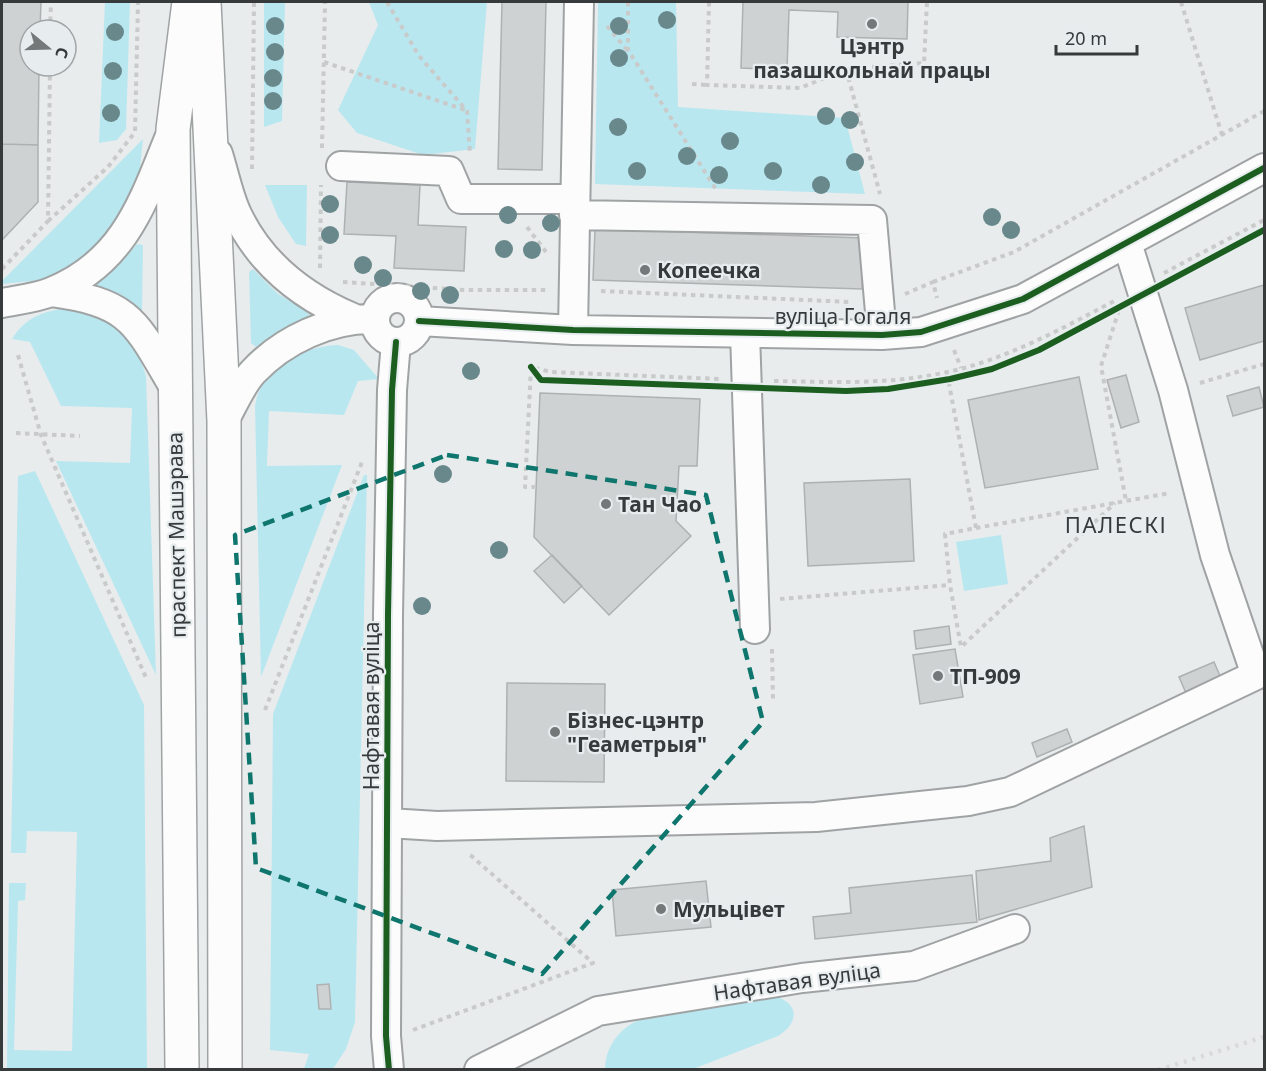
<svg xmlns="http://www.w3.org/2000/svg" width="1266" height="1071" font-family="'Noto Sans',sans-serif">
	<style>
		.green { fill: #b9e7f0 }
		.building { fill: #cfd2d3; stroke: #aeb1b2; stroke-width: 1.5 }
		.lines { fill: none; stroke-linecap: round; stroke-linejoin: round }
		.minor-casing { stroke: #a0a3a4; stroke-width: 32 }
		.major-casing { stroke: #a0a3a4; stroke-width: 36 }
		.path { stroke: #c9caca; stroke-width: 4; stroke-dasharray: 4.5 4.5; stroke-linecap: butt }
		.minor { stroke: #fcfcfc; stroke-width: 28 }
		.major { stroke: #fcfcfc; stroke-width: 33 }
		.rail { stroke: #d9d9d9; stroke-width: 4.5; stroke-dasharray: 3 6; stroke-linecap: butt }
		.cycleway-casing { stroke: #e7edee; stroke-width: 10 }
		.cycleway { stroke: #1b5e20; stroke-width: 6 }
		.tree { fill: #69888c }
		.marked { fill: none; stroke: #0f766e; stroke-width: 4.5; stroke-dasharray: 12 8; stroke-linejoin: round }
		.poi-dot { fill: #757879; stroke: #e7edee; stroke-width: 2 }
		.labels { text-anchor: middle; dominant-baseline: central; stroke-width: 4.5; stroke-linejoin: round; paint-order: stroke }
		.poi-label { font-size: 21px; font-weight: bold; fill: #373a3a; stroke: #e7edee; text-anchor: start }
		.street-label { font-size: 21px; fill: #373a3a; stroke: #e7edee }
		.neighbourhood-label { font-size: 22px; letter-spacing: 1.5px; fill: #373a3a; stroke: #e7edee }
	</style>
	<rect width="100%" height="100%" fill="#e8eced"/>
	<!-- green -->
	<path class="green" d="M105,2H130L126,129L117,140L99,143Z
		M264,2H285L282,121L264,127Z
		M369,2H487L475,149L423,155L357,133L338,110L378,25Z
		M598,2H676L678,107L845,118L865,194L595,184Z
		M143,139L139,179L111,235L65,272L42,280L2,284V281Z
		M265,185H307L306,246L296,244L278,217Z
		M137,244L143,245L142,316L93,286V281L118,266Z
		M253,269L278,294L304,309L310,316L286,327L256,347L251,343L249,272Z
		M66,308C111,316 133,331 146,376L156,675L56,461L130,463L132,408L61,406L30,342L12,339C26,317 42,312 66,308Z
		M338,345L354,350L379,379L358,381L344,415L269,411L267,466L342,465L261,677L255,406C261,366 300,347 338,345Z
		M35,471L144,705L147,1069H7L9,883H26L25,900L18,901L14,1050L72,1051L77,832L27,831L26,853H11L18,476Z
		M364,475H367L355,1022L346,1049L333,1069H304L309,1054L270,1050L273,714Z
		M1001,535L1008,584L964,591L956,542Z
		M774,996C800,1003 799,1023 778,1036L693,1069H605C605,1052 614,1036 628,1026C653,1009 742,997 774,996Z"/>
	<!-- building -->
	<path class="building" d="M2,2H41L40,30H30V66H39L38,145L2,144Z
		M502,2H546L542,170L498,169Z
		M743,2H908L907,39L837,37L838,12L789,10L787,70L741,68Z
		M2,144L38,145V202L2,240Z
		M347,182L420,185L418,225L466,227L464,271L394,268L396,236L344,234Z
		M595,229L864,238L862,289L593,280Z
		M1264,285V341L1200,360L1185,308Z
		M1126,375L1139,422L1121,428L1107,380Z
		M1079,377L1098,469L985,488L968,400Z
		M1259,387L1264,407L1233,416L1227,396Z
		M540,393L700,399L697,466H679L676,521L691,536L609,615L534,537Z
		M910,479L914,561L808,566L804,483Z
		M552,555L582,586L564,603L534,571Z
		M949,626L951,644L916,649L914,631Z
		M955,649L963,697L920,704L913,655Z
		M1214,662L1221,678L1186,693L1179,677Z
		M507,683L605,684L604,782L506,781Z
		M1067,729L1072,742L1037,757L1032,743Z
		M1084,826L1092,887L979,920L976,871L1051,861L1050,838Z
		M972,875L977,922L815,939L813,917L851,913L849,888Z
		M706,881L711,927L616,936L612,890Z
		M329,984L331,1009H319L317,985Z"/>
	<g class="lines">
		<!-- minor casing -->
		<g class="minor-casing">
			<path id="minor" d="M218,154C224,173 228,194 236,212C260,264 303,297 353,318
				M341,166L449,171L461,199H574
				M574,215L872,220L882,335
				M51,292C131,303 135,321 174,387
				M375 320a22 22 0 1 1 44 0a22 22 0 1 1-44 0Z
				M2,303C17,300 36,298 51,292C126,262 144,199 172,131
				M419,321L573,330L882,335L921,332L1023,299L1264,168
				M573,330L579,2
				M745,333L755,629
				M224,421C233,405 241,385 253,372C283,340 330,318 374,319
				M388,823L437,826L816,817L968,801L1010,792L1256,675L1215,555L1173,390L1127,243
				M389,1070L386,1036L388,615L392,390L396,342
				M479,1070L598,1011L802,978L914,966L1015,929"/>
		</g>
		<!-- major casing -->
		<g class="major-casing">
			<path id="major" d="M204,2L224,421L225,1070
				M182,1070L173,129L189,2"/>
		</g>
		<!-- path -->
		<path class="path" d="M387,2L419,56L467,111L470,154
			M628,2V50L717,191
			M709,2L707,85L800,88L846,69L924,63L927,2
			M1181,2L1222,135
			M607,26L627,50
			M50,30L51,2
			M324,62L465,110
			M846,69L880,194
			M692,84L707,85
			M322,148L325,2
			M252,169L254,2
			M48,221L108,167L135,132L138,2
			M527,227L546,252
			M320,268L321,185
			M2,269L48,221L50,66
			M1164,273L1264,220
			M343,282L465,290H548
			M933,282L1014,252L1264,111
			M601,291L851,302
			M905,294L933,282L937,298
			M1119,310L1101,366L1126,501
			M954,350L961,368
			M18,355L41,435L147,680
			M947,373L976,528L945,534L950,585L961,647L1115,503
			M774,381C832,382 890,385 948,372C1007,359 1063,328 1116,300
			M1200,383L1264,364
			M16,433L80,436
			M536,487H525L531,367L551,372L721,379
			M976,528L1170,493
			M780,599L950,585
			M772,649L773,701
			M265,710L362,462
			M413,1030L593,963L468,853"/>
		<!-- minor -->
		<use href="#minor" class="minor"/>
		<!-- major -->
		<use href="#major" class="major"/>
		<!-- rail -->
		<path class="rail" d="M1158,1070L1264,1037"/>
		<!-- cycleway casing -->
		<g class="cycleway-casing">
			<path id="cycleway" d="M419,321L573,330L882,335L921,332L1023,299L1264,168
				M531,367L541,380L846,391L888,389L950,379L992,369L1039,350L1264,230
				M389,1070L386,1036L388,615L392,390L396,342"/>
		</g>
		<!-- cycleway -->
		<use href="#cycleway" class="cycleway"/>
	</g>
	<!-- trees -->
	<g class="tree">
		<circle cx="667" cy="20" r="9"/>
		<circle cx="275" cy="26" r="9"/>
		<circle cx="619" cy="26" r="9"/>
		<circle cx="115" cy="32" r="9"/>
		<circle cx="275" cy="52" r="9"/>
		<circle cx="619" cy="58" r="9"/>
		<circle cx="113" cy="71" r="9"/>
		<circle cx="273" cy="78" r="9"/>
		<circle cx="273" cy="101" r="9"/>
		<circle cx="111" cy="113" r="9"/>
		<circle cx="826" cy="116" r="9"/>
		<circle cx="850" cy="120" r="9"/>
		<circle cx="618" cy="127" r="9"/>
		<circle cx="730" cy="141" r="9"/>
		<circle cx="687" cy="156" r="9"/>
		<circle cx="855" cy="162" r="9"/>
		<circle cx="637" cy="171" r="9"/>
		<circle cx="773" cy="171" r="9"/>
		<circle cx="719" cy="175" r="9"/>
		<circle cx="821" cy="185" r="9"/>
		<circle cx="330" cy="204" r="9"/>
		<circle cx="508" cy="215" r="9"/>
		<circle cx="992" cy="217" r="9"/>
		<circle cx="551" cy="223" r="9"/>
		<circle cx="1011" cy="230" r="9"/>
		<circle cx="330" cy="235" r="9"/>
		<circle cx="504" cy="249" r="9"/>
		<circle cx="532" cy="250" r="9"/>
		<circle cx="363" cy="265" r="9"/>
		<circle cx="383" cy="278" r="9"/>
		<circle cx="421" cy="291" r="9"/>
		<circle cx="450" cy="295" r="9"/>
		<circle cx="471" cy="371" r="9"/>
		<circle cx="443" cy="474" r="9"/>
		<circle cx="499" cy="550" r="9"/>
		<circle cx="422" cy="606" r="9"/>
	</g>
	<!-- marked area -->
	<path class="marked" d="M447,455L706,495L763,722L542,974L256,868L235,535Z"/>
	<!-- markers -->
	<g class="poi-dot">
		<circle cx="872" cy="24" r="6"/>
		<circle cx="645" cy="270" r="6"/>
		<circle cx="606" cy="504" r="6"/>
		<circle cx="938" cy="676" r="6"/>
		<circle cx="555" cy="732" r="6"/>
		<circle cx="661" cy="909" r="6"/>
	</g>
	<g class="labels">
		<!-- poi labels -->
		<g class="poi-label">
			<text x="872" y="46" text-anchor="middle">Цэнтр<tspan x="872" dy="24">пазашкольнай працы</tspan></text>
			<text x="657" y="270">Копеечка</text>
			<text x="618" y="504">Тан Чао</text>
			<text x="950" y="676">ТП-909</text>
			<text x="567" y="720">Бізнес-цэнтр<tspan x="567" dy="24">"Геаметрыя"</tspan></text>
			<text x="673" y="909">Мульцівет</text>
		</g>
		<!-- street labels -->
		<g class="street-label">
			<text x="843" y="316">вуліца Гогаля</text>
			<text transform="translate(176 535) rotate(-91)">праспект Машэрава</text>
			<text transform="translate(371 706) rotate(-90)">Нафтавая вуліца</text>
			<text transform="translate(797 981) rotate(-8)">Нафтавая вуліца</text>
		</g>
		<!-- neighbourhood labels -->
		<g class="neighbourhood-label">
			<text x="1116" y="524">ПАЛЕСКІ</text>
		</g>
	</g>
	<!-- border -->
	<rect width="1266" height="1071" fill="none" stroke="#373a3a" stroke-width="6"/>
	<!-- north arrow -->
	<g transform="translate(48 48) rotate(109)"><circle r="28" fill="#e7edee" stroke="#a1a5a6" stroke-width="1.5"/>
	<path d="M0-4.5L10 22L0 15L-10 22Z" fill="#757879"/>
	<text y="-9" font-size="16" font-weight="bold" text-anchor="middle" fill="#373a3a">С</text>
	</g>
	<!-- scale -->
	<path d="M1056 45v9h81v-9" fill="none" stroke="#373a3a" stroke-width="3"/>
	<text x="1065" y="45" font-size="18" fill="#373a3a" stroke="#e7edee" stroke-width="4.5" paint-order="stroke">20 m</text>
</svg>
